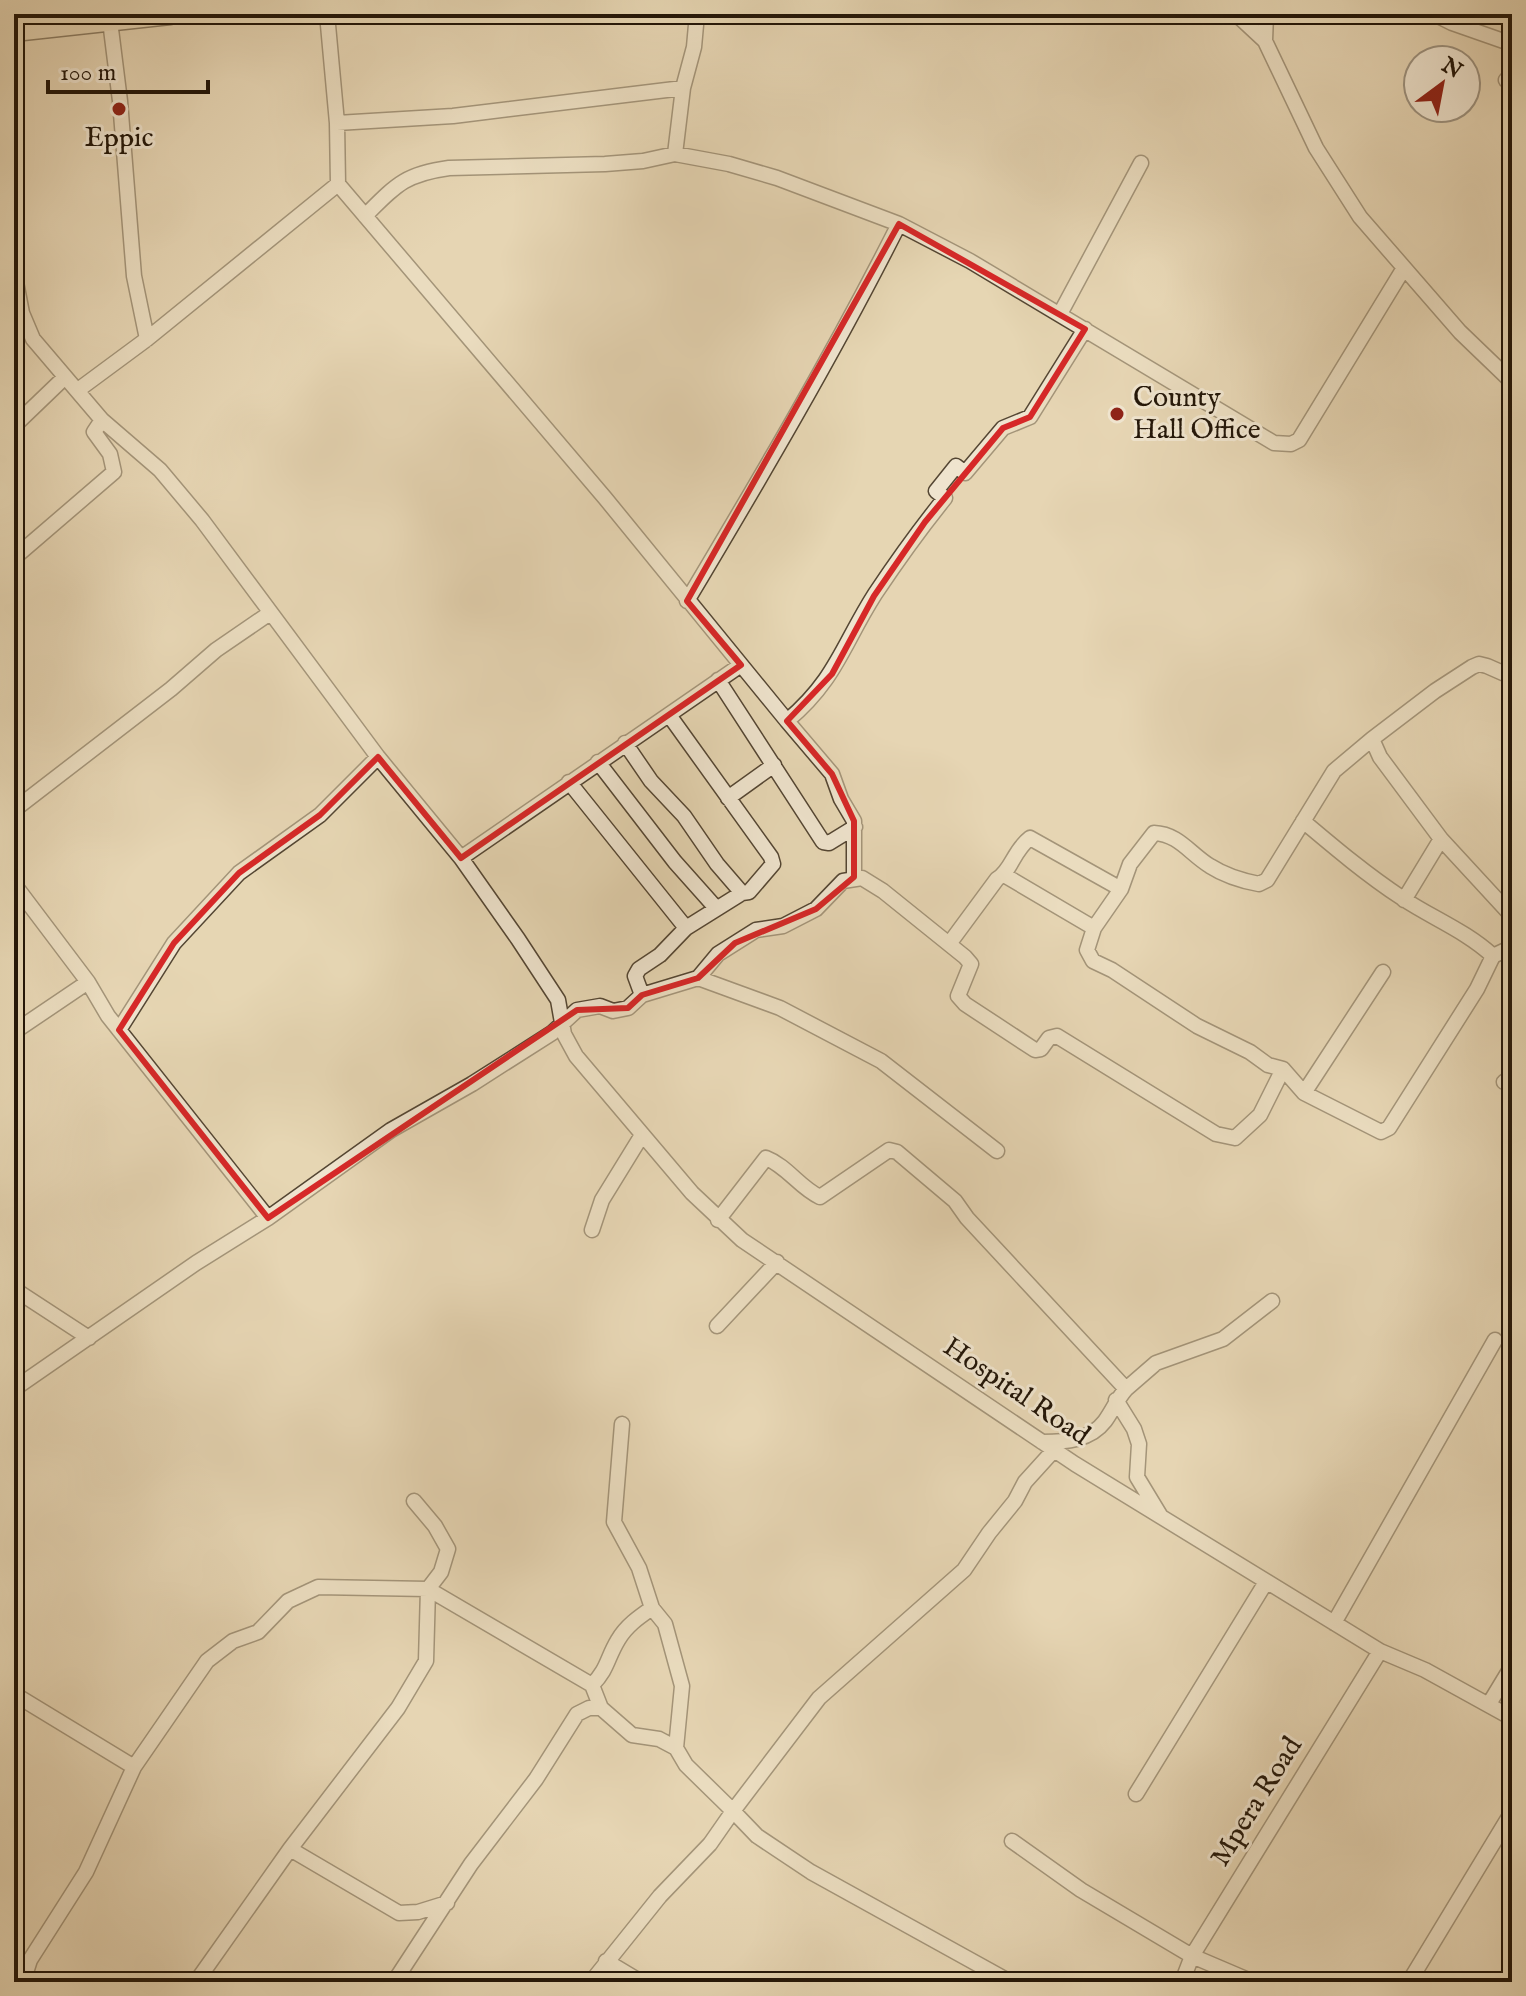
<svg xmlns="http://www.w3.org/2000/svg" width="1526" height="1996" font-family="'IM FELL English',serif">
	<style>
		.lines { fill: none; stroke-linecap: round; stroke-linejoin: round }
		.minor-casing { stroke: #544633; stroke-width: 17 }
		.highway-casing { stroke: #231608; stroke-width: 23 }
		.minor { stroke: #efe4ce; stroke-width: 14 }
		.highway { stroke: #e6d6b3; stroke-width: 20 }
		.marked { fill: none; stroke: #d62828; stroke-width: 6; stroke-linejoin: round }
		.poi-dot { fill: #8f2418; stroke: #efe4ce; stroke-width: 3 }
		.labels { text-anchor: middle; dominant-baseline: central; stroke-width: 6; stroke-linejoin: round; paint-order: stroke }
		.poi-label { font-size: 28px; fill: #231608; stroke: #efe4ce }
		.street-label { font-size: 28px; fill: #231608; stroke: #efe4ce }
	</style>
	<rect width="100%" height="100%" fill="#e6d6b3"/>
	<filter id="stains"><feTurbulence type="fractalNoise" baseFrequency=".0025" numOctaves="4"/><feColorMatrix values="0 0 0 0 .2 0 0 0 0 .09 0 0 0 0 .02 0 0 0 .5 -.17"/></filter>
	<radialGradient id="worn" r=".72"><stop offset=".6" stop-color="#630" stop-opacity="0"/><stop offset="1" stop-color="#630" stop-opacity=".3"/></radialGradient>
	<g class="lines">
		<!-- minor casing -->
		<g class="minor-casing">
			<path id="minor" d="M327,14L337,123L338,184L605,498L787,721C836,680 843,644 875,594C897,561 920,529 945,498L936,491L956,466L965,473L1003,428L1030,417L1085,329
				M1236,14L1265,41L1316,148L1360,217L1460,332L1512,382
				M1434,14L1452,23L1512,44
				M110,21L120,101L134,276L147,339
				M1265,41L1266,14
				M1506,80L1512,83
				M337,123L453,116L683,88
				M675,154L683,88L694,47L697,14
				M365,216C396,185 405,174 449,168L605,164L643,161L675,154L729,164L777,178L899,224L970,261L1274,443L1291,444L1299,440L1404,268
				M14,272L22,313L33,339L102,420L160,470L202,520L378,757L461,858L518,939L558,1000L564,1034L576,1056L692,1193L742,1240L1075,1464L1380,1651L1425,1670L1512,1718
				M1060,314L1141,163
				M78,390L147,339L338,184
				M14,426L65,377
				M14,558L114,472L110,454L94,432L102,420
				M687,601C761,477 834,353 899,224
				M1512,677L1487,666L1479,664L1472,667L1435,691L1372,739L1380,757L1441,839L1512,916
				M718,680L823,842L829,843L855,827
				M787,721L832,774L841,799L854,821V877
				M1372,739L1334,771L1267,880L1259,884C1243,881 1224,875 1210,866C1190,854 1179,834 1154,833L1130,864L1121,889L1094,928L1087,950L1093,961L1112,970L1197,1026L1250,1052L1268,1065L1283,1069L1304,1093L1381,1132L1389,1128L1477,989L1493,956
				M625,743L651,781L684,816L717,864L742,893
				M598,762L675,862L716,908
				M569,782L686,928
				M728,798L774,765
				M14,810L171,689L216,650L270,613
				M1303,821C1335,848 1367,875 1402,898C1432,918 1466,931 1493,956L1512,947
				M461,858L741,665
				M1004,875L1094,928
				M14,884L88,982L108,1016L268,1218
				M1404,900L1441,839
				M949,944L997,879C1012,870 1013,851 1030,838L1121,889
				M698,978L780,1008L881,1061L997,1151
				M642,995L635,976L639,969L660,955L686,928L742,893L749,892L773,864L771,857L669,715
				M119,1030L174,943L239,873L320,815L378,757
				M14,1032L88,982
				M1504,1082L1512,1076
				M1304,1093L1383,972
				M718,1220L766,1158C787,1166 800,1188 820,1197L889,1150L897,1152L955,1201L967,1218L1126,1389C1117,1399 1113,1410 1105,1421C1090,1441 1065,1442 1042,1442
				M592,1230L602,1200L642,1135
				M14,1289L89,1338
				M717,1326L777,1262
				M14,1389L196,1263L268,1218L391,1130L472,1084L552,1033L577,1010L600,1006L613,1011L628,1008L642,995L698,978L718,954L756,930L783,926L816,909L843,881L862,878L883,891L965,957L971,964L958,996L965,1004L1035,1050L1041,1049L1049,1038L1057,1036L1216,1134L1235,1138L1260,1115L1283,1069
				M1126,1389L1156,1363L1223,1339L1272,1301
				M1116,1400L1134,1429L1139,1444L1137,1477L1160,1515
				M622,1424L614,1522L639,1568L652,1608L665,1624L682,1686L676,1748
				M1334,1623L1495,1340
				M592,1685C608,1669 607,1658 618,1640C626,1626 639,1617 652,1608
				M14,1694L134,1767
				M1489,1704L1512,1666
				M1136,1794L1266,1582
				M1012,1841L1081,1890L1192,1956L1253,1982
				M290,1849L399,1913L418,1912L447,1903
				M606,1961L641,1982
				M23,1982L30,1960L86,1872L134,1767L207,1661L233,1641L258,1632L288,1601L318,1587L428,1589L592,1685L601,1708
				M196,1982L290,1849L398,1708L426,1661L428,1589L441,1572L448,1549L435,1526L414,1501
				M394,1982L471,1864L536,1779L577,1714L589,1708H601L632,1735L659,1739L676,1748L686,1765L733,1811L819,1698L964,1570L989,1533L1015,1501L1025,1482L1054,1450
				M591,1982L660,1896L710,1844L733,1811L757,1836L811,1872L1010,1982
				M1182,1982L1192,1956L1380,1651
				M1409,1982L1512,1812"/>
		</g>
		<!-- highway casing -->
		<g class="highway-casing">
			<path id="highway" d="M14,31L170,14"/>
		</g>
		<!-- minor -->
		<use href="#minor" class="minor"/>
		<!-- highway -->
		<use href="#highway" class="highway"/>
	</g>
	<!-- marked area -->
	<path d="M0 0H1526V1996H0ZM899,224L1085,329L1030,417L1003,428L925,522L874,596L832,674L787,721L832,774L854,821V877L816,909L735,943L698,978L642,995L628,1008L577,1010L268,1218L119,1030L174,943L239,873L320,815L378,757L461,858L741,665L687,601Z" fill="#e6d6b3" fill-opacity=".55" fill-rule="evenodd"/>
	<path class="marked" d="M899,224L1085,329L1030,417L1003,428L925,522L874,596L832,674L787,721L832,774L854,821V877L816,909L735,943L698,978L642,995L628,1008L577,1010L268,1218L119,1030L174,943L239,873L320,815L378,757L461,858L741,665L687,601Z"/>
	<!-- markers -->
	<g class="poi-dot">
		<circle cx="119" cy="109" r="8"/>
		<circle cx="1117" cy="414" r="8"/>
	</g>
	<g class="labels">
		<!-- poi labels -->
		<g class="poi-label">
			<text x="119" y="138">Eppic</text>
			<text x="1133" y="398" text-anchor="start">County<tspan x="1133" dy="32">Hall Office</tspan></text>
		</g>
		<!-- street labels -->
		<g class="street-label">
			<text transform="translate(1016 1392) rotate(34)">Hospital Road</text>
			<text transform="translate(1257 1802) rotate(-58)">Mpera Road</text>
		</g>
	</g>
	<!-- margin -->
	<rect width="1526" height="1996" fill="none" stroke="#e6d6b3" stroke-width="48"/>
	<rect x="16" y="16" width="1494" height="1964" fill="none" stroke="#231608" stroke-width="4"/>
	<rect x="24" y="24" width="1478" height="1948" fill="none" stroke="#231608" stroke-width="2"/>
	<!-- north arrow -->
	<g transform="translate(1442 84) rotate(32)"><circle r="38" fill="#efe4ce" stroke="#9d927f" stroke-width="2"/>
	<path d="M0-6L14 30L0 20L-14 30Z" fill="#8f2418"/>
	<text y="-12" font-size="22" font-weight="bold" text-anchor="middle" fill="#231608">N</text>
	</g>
	<!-- scale -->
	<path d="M48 80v12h160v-12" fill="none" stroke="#231608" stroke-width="4"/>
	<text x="60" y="80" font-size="24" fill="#231608" stroke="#efe4ce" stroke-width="6" paint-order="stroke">100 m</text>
	<rect width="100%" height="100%" filter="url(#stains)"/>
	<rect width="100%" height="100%" fill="url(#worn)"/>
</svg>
